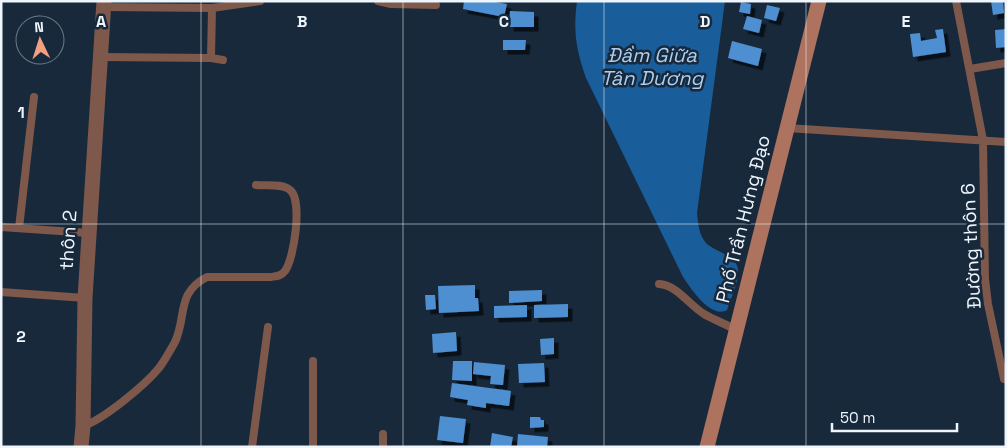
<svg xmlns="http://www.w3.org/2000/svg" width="1007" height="448" font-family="'Space Grotesk',sans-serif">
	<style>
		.water { fill: #195d9a }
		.building { fill: #4e8fd0; filter: url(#shadow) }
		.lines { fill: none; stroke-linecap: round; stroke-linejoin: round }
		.lane { stroke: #7d584b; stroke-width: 8 }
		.street { stroke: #7d584b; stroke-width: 15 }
		.secondary { stroke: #ad735e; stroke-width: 15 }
		.grid { fill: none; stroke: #eef5fc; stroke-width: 1; stroke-opacity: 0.55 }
		.labels { text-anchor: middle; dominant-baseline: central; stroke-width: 5; stroke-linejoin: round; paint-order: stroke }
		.street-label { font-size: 19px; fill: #eef5fc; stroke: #17293b }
		.water-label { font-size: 20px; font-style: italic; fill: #adcef0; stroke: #17293b }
		.grid-label { font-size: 16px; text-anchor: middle; font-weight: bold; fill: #eef5fc; stroke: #17293b; stroke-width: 5; stroke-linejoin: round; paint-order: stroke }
	</style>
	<defs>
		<filter id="shadow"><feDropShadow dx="4.5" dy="4.5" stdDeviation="0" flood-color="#0009"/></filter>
	</defs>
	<rect width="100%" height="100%" fill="#17293b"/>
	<!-- water -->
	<path class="water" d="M577,1H725L697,213C698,223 699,235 706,243C715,252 736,255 738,269C739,282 731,298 727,310C711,319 691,289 683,277L586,78C576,49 573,32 577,1Z"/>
	<!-- building -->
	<path class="building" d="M464,1H490L507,4L504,17L463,9Z
		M991,1H1003L1004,13L993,15Z
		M741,2L751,4L750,14L739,12Z
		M767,5L780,8L776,21L764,18Z
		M510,11L534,12V27H509Z
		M747,16L762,20L759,33L743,29Z
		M943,29L946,52L913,57L910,34L920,33L921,41L937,38L935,30Z
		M1006,29V47L996,48L995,30Z
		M503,40H526L525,50H503Z
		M732,41L762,49L758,66L728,58Z
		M475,285V298H478L479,311L439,313L438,286Z
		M542,290V301L509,303V291Z
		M425,295H435L436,309L426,310Z
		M568,304V317L534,318V305Z
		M527,305V317L494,318V306Z
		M456,332L457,351L433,353L432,334Z
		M554,338V354L541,355L540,339Z
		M453,361H472V381L452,380Z
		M474,362L505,365L503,385L490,384L491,376L473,374Z
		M544,363L545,382L519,383L518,364Z
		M452,383L511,391L509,406L486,403V408L467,405L468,400L450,397Z
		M440,416L466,419L463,443L437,440Z
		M530,417H540L541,420H544V427L530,428Z
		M492,433L513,437L511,447H490Z
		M518,434L548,437L547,447H517Z"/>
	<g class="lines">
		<!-- lane -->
		<path class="lane" d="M378,1L391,4L436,5
			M956,1L983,140L985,279L988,304L1004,379
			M104,7L212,8L260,1
			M100,57L211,58L223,60
			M211,58L212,8
			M970,69L1006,63
			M787,128L1006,142
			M1,227L89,233
			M19,228L34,97
			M659,284C677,285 689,305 704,314C714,320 726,324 736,330
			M1,292L85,298
			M83,426C103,420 145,385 159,368C165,360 170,351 175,342C187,316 176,293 207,277H271C277,276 281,276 285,271C294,259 303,200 290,190C283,183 265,186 256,185
			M383,434V447
			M252,447L268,327
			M313,447V361"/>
		<!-- street -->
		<path class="street" d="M81,447L83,426L85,298L104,1"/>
		<!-- secondary -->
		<path class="secondary" d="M707,447L819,1"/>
	</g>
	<!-- grid -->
	<path class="grid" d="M201,1V447M403,1V447M604,1V447M806,1V447M1,224H1006"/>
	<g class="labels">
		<!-- street labels -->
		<g class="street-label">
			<text transform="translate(743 219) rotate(-76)">Phố Trần Hưng Đạo</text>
			<text transform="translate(68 240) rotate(-86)">thôn 2</text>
			<text transform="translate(971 246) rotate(-93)">Đường thôn 6</text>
		</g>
		<!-- water labels -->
		<g class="water-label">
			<text x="652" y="55">Đầm Giữa<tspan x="652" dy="23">Tân Dương</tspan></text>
		</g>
	</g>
	<g class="grid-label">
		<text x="101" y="27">A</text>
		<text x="302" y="27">B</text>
		<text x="504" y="27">C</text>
		<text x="705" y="27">D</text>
		<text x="906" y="27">E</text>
		<text x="21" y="118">1</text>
		<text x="21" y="342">2</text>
	</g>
	<!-- border -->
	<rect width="1007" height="448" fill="none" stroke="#eef5fc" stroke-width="5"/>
	<!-- north arrow -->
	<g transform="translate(40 40) rotate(356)"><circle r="24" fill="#17293b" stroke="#6d7b88"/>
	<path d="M0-4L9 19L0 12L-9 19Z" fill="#f3a081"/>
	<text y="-8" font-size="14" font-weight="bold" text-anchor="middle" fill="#eef5fc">N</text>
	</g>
	<!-- scale -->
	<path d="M832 423v8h125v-8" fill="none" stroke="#eef5fc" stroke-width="2.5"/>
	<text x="840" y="423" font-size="15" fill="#eef5fc" stroke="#17293b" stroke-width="4" paint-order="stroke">50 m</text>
</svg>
